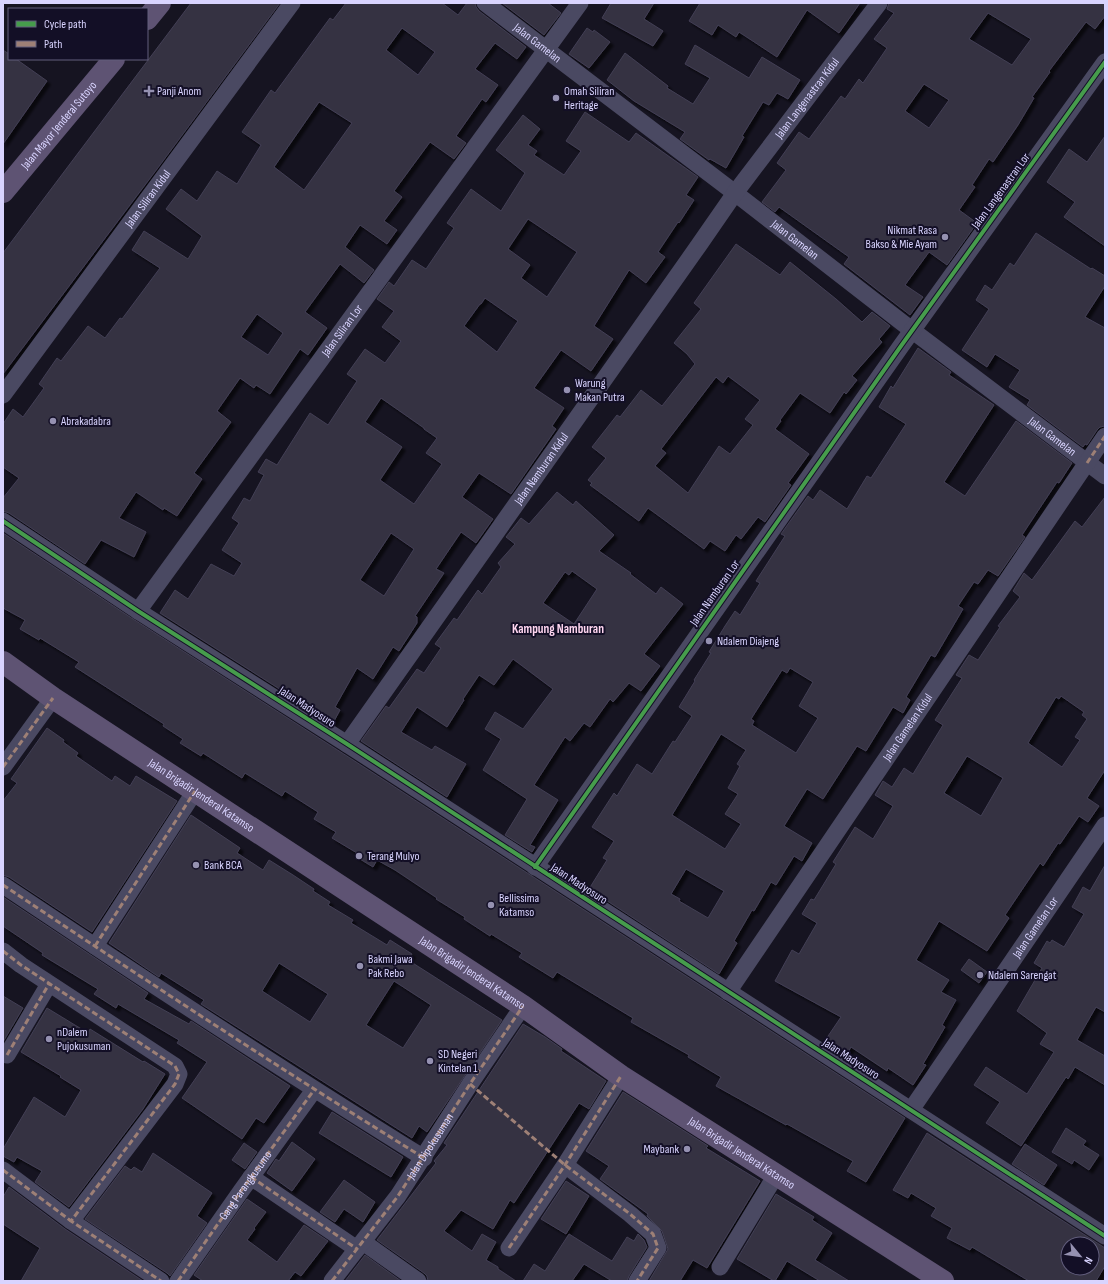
<svg xmlns="http://www.w3.org/2000/svg" width="1108" height="1284" font-family="'Sofia Sans Condensed',sans-serif">
	<style>
		.building { fill: #343243; stroke: #433f54; fill-rule: evenodd; filter: url(#shadow) }
		.lines { fill: none; stroke-linecap: round; stroke-linejoin: round }
		.minor { stroke: #4a4962; stroke-width: 17 }
		.primary { stroke: #5e5373; stroke-width: 22 }
		.quiet { stroke: #9e8076; stroke-width: 3; stroke-dasharray: 6 3; stroke-linecap: butt }
		.cycleway-casing { stroke: #130f26; stroke-width: 6 }
		.cycleway { stroke: #469c4c; stroke-width: 4 }
		.poi-dot { fill: #9591b1; stroke: #130f26; stroke-width: 1.5 }
		.labels { text-anchor: middle; dominant-baseline: central; stroke-width: 4; stroke-linejoin: round; paint-order: stroke }
		.street-label { font-size: 12px; fill: #d9d4ff; stroke: #130f26 }
		.poi-label { font-size: 12px; fill: #d9d4ff; stroke: #130f26; text-anchor: start }
		.neighbourhood-label { font-size: 13px; font-weight: bold; fill: #ffd6f0; stroke: #130f26 }
	</style>
	<defs>
		<filter id="shadow"><feDropShadow dx="3.5" dy="3.5" stdDeviation="1" flood-color="#0009"/></filter>
	</defs>
	<rect width="100%" height="100%" fill="#161421"/>
	<!-- building -->
	<path class="building" d="M191,3H280L157,169L3,374V253Z
		M346,3H442L458,15L467,3H475L476,7L479,11L526,47L517,59L495,43L475,69L498,85L486,102L482,99L456,136L466,143L454,159L430,142L394,191L402,197L384,221L397,230L387,244L360,225L345,247L374,270L364,283L340,264L305,312L327,328L308,355L300,349L270,394L256,385L254,388L240,378L217,411L231,422L194,473L202,479L177,516L164,508L163,510L136,492L119,518L146,532L134,557L101,540L85,564L9,513L3,511V498L19,478L3,467V424L13,409L23,417L44,388L39,384L57,358L61,361L88,326L105,338L120,318L122,319L160,268L132,250L144,231L188,259L202,236L166,209L181,189L197,201L217,171L237,184L261,145L242,132L271,90L275,93L330,18L333,20ZM402,28L435,52L418,75L386,50ZM319,102L352,123L304,190L274,167ZM257,314L283,333L268,355L241,337Z
		M502,3H548L561,13L544,35Z
		M611,3H654L644,19L663,31L653,46L602,18Z
		M700,3H860L839,33L807,10L777,57L739,32L736,37L718,25L712,35L689,21Z
		M889,3H1105V16L1095,29L1086,22L1049,71L1050,72L1032,97L1034,98L1018,125L993,162L989,159L972,185L975,187L959,210L977,223L947,265L929,252L905,285L923,297L910,315L844,264L849,257L779,207L775,212L762,202L786,170L777,163L799,132L809,139L841,96L845,99L859,79L863,83L887,48L874,39L894,13L887,9ZM988,13L1031,39L1012,65L969,39ZM924,84L949,100L929,128L905,111Z
		M587,28L593,32L594,30L610,42L589,68L569,54Z
		M695,45L749,78L762,57L800,80L788,99L777,93L769,105L763,102L742,136L744,137L726,168L710,159L709,160L680,139L685,132L634,101L607,80L625,53L668,86L667,88L693,104L710,78L685,64Z
		M3,50L9,54V59H16L47,81L3,144Z
		M585,112L629,142L636,133L698,177L686,195L694,200L679,223L678,222L658,252L665,257L646,283L629,270L594,326L613,339L591,371L561,350L534,388L564,408L552,426L556,429L511,494L479,473L462,497L493,519L476,543L461,532L436,569L444,573L415,616L417,617V623L399,651L393,647L373,679L357,668L335,707L340,710L333,723L160,613L175,590L188,599L211,564L234,576L242,563L222,550L239,523L232,518L244,498L250,501L264,475L258,472L266,459L277,465L310,413L328,425L357,381L347,374L365,349L385,363L401,341L382,327L394,311L377,299L389,282L394,286L412,260L426,269L454,228L447,223L471,189L501,211L525,173L496,150L523,115L540,129L528,145L537,151L534,155L564,175L581,151L566,141ZM528,219L577,252L547,297L521,278L530,265L508,249ZM485,298L518,321L497,352L464,326L480,304H481ZM381,398L424,428V429L437,438L426,453L442,464L414,504L380,480L402,447L365,422ZM391,533L414,549L384,596L360,580Z
		M1105,136V246L1064,217L1075,202L1047,182L1069,149L1087,162Z
		M1036,233L1091,269L1092,268L1105,276V286L1085,317L1105,328V426L1100,427L1097,430L1087,445L1085,444L1083,447L1027,405L1030,400L1009,387L1020,370L995,354L987,367L962,350L989,309L976,300L985,285L992,290L1010,263L1014,266Z
		M736,244L780,275L790,262L836,299L862,322L872,312L890,326L879,339L882,342L852,376L857,380L846,394L844,392L830,413L800,393L780,420L781,421L775,429L809,454L788,483L791,485L765,522L758,517L741,539L736,535L725,551L710,541L704,549L648,508L639,521L590,485L592,483L588,480L606,458L592,447L617,415L620,417L641,390L662,406L695,364L687,354L674,343L701,309L694,303ZM728,376L760,400L745,419L753,425L730,454L719,446L688,493L655,466L666,453L661,449L716,377L723,383Z
		M918,348L951,372L949,375L994,405L944,482L965,496L1016,421L1072,463L1059,483L1057,482L1022,535L1025,537L998,576L988,570L978,584L974,582L958,606L963,609L935,657L931,655L906,697L910,700L903,713L893,707L866,751L857,746L823,799L807,789L784,826L812,843L802,861L794,856L776,885L771,882L754,911L752,910L734,941L737,943L719,974L589,889L607,860L603,858L614,841L592,827L614,793L617,796L637,764L652,774L673,741L675,742L692,716L679,707L695,681L694,680L711,653L709,652L725,626L735,611L740,615L760,583L756,581L785,536L781,534L808,496L813,500L820,490L847,509L867,476L871,478L906,424L879,407L891,386L893,388ZM790,668L813,682L799,706L818,718L796,753L752,725L754,721L751,719L782,670L787,673ZM721,734L746,750L737,764L740,766L728,788L738,794L725,814L741,824L725,849L672,815ZM686,869L724,891L708,918L679,901L680,899L671,894Z
		M557,492L573,505L576,501L614,535L599,551L631,573L630,574L656,594L661,587L683,604L644,654L660,666L641,691L629,683L613,702L610,699L590,727L584,723L570,741L565,737L534,785L558,800L530,845L535,847L532,852L505,835L527,799L483,770L501,739L485,729L495,712L523,729L553,689L513,659L494,685L479,675L463,699L464,700L447,727L417,707L401,732L432,750L435,746L466,764L447,797L361,741L386,706L389,708L417,669L424,673L441,648L435,644L454,618L457,620L478,590L482,594L501,567L498,563L515,544L506,537L521,518L529,524ZM572,571L597,589L574,624L543,603L565,572L569,575Z
		M1105,497V770L1087,798L1099,806L1088,822L1079,816L1060,844L1058,843L1043,866L1040,863L1005,915L1009,918L987,951L939,921L916,960L949,980L941,992L956,1000L942,1025L945,1027L923,1064L926,1065L913,1085L888,1068L887,1071L851,1047L846,1056L824,1042L841,1017L775,981L792,950L799,954L817,923L802,914L811,899L814,900L836,864L833,862L855,827L873,839L893,806L875,795L883,781L892,787L904,768L913,774L943,725L935,720L962,678L956,675L969,655L978,660L1000,627L998,626L1020,597L1013,591L1024,573L1032,580L1075,521L1082,527ZM1061,696L1084,712L1082,715L1087,719L1075,737L1080,740L1062,767L1028,743L1056,697L1059,699ZM967,756L1003,778L981,816L944,793Z
		M3,533L133,619L350,758L905,1118L866,1182L847,1171L853,1161L787,1124L786,1125L716,1086L721,1077L688,1057L689,1055L631,1022L633,1018L557,972L553,978L519,957L522,953L491,934L490,936L464,919L465,917L436,899L437,898L395,870L377,860L373,867L355,856L357,853L332,838L336,832L314,819L318,812L285,791L282,796L245,773L242,778L203,753L201,756L180,743L183,739L163,726L164,724L75,667L79,662L40,638L39,640L20,629L25,620L3,608Z
		M47,728L64,740L63,742L78,753L76,756L112,781L115,776L130,786L136,776L177,801L92,932L9,877L3,875V801L17,783L11,779Z
		M191,815L240,848L237,853L263,870L269,860L293,875L314,889L313,891L330,902L328,905L353,920L351,923L387,945L390,940L412,954L408,960L502,1020L427,1132L419,1126L412,1138L201,1004L204,1000L161,973L159,977L109,943ZM279,963L328,994L310,1022L262,991ZM394,981L431,1005L403,1048L366,1025Z
		M1105,865V1012L1096,1007L1077,1040L1105,1056V1085L1075,1067L1068,1079L1066,1077L1021,1146L986,1123L1000,1102L974,1085L986,1067L1027,1094L1054,1052L1040,1044L1047,1033L1017,1011L1042,968L1034,963L1047,941L1050,943L1052,940L1064,947L1084,914L1072,907L1083,887L1090,891Z
		M3,897L148,993L144,999L189,1024L191,1021L290,1086L264,1123L256,1118L242,1139L182,1098L207,1062L177,1043L179,1040L118,1004L116,1008L94,994L98,989L42,955L43,953L3,926Z
		M969,959L987,972L979,983L961,970Z
		M3,996L23,1008L3,1042Z
		M47,1008L88,1033L90,1029L143,1062L144,1061L165,1074L143,1109L69,1207L35,1182L42,1171L17,1157L14,1162L3,1156V1149L34,1097L65,1117L81,1090L60,1077L61,1076L21,1052Z
		M523,1024L545,1037L562,1049L561,1051L606,1081L589,1109L579,1103L514,1203L510,1200L493,1229L461,1210L444,1231L472,1251L482,1234L496,1242L486,1260L498,1267V1269L516,1281H428L427,1276L424,1273L377,1240L436,1163L434,1161L447,1145L444,1143Z
		M623,1092L708,1146L706,1148L760,1181L707,1268L693,1260L680,1281H649L668,1249L662,1231L647,1216L648,1214L600,1179L609,1166L586,1151Z
		M332,1112L403,1157L391,1177L319,1133Z
		M1066,1128L1086,1141L1083,1145L1099,1155L1089,1170L1074,1160L1072,1164L1052,1152Z
		M927,1133L1105,1248V1266L1096,1281H1029L972,1247L970,1250L947,1238L952,1228L931,1216L936,1208L911,1193L908,1198L893,1190ZM1068,1244H1092V1268H1068Z
		M292,1142L315,1159L292,1191L267,1173L276,1159L279,1161Z
		M244,1143L257,1152L245,1169L232,1160Z
		M1025,1144L1057,1165L1044,1185L1012,1164Z
		M153,1153L212,1193L197,1216L207,1223L170,1276L167,1273L85,1219L125,1166L131,1170L134,1167L142,1172Z
		M344,1180L375,1202L363,1222L344,1209L335,1222L320,1212Z
		M566,1181L589,1196L566,1234L541,1219Z
		M9,1187L65,1229L143,1281H21L40,1248L3,1224V1197Z
		M776,1194L814,1217L812,1220L832,1233L815,1260L849,1281H820L787,1261L775,1281H774L737,1259Z
		M247,1199L266,1212L254,1228L255,1229L247,1240L277,1262L304,1225L328,1241L301,1276L295,1272L288,1281H203L194,1275Z
		M569,1234L612,1261L627,1237L634,1241L638,1234L644,1240L647,1247L629,1276L627,1281H612L584,1264L572,1281H523L534,1264L545,1271Z
		M365,1255L401,1281H345Z"/>
	<g class="lines">
		<!-- minor -->
		<g class="minor">
			<path id="s1" d="M485,3L735,193L913,331L1105,476"/>
			<path id="s2" d="M3,395L292,3"/>
			<path d="M3,521L138,611L347,744L1105,1236"/>
			<path id="s3" d="M138,611L580,3"/>
			<path id="s4" d="M347,744L699,245L735,193L879,3"/>
			<path d="M3,767L53,698"/>
			<path d="M535,867L901,346L1105,62"/>
			<path d="M3,885C142,978 282,1070 424,1158"/>
			<path d="M95,946L195,791"/>
			<path d="M3,951L21,965L175,1066L179,1074L175,1084L71,1221L161,1281"/>
			<path id="s5" d="M728,992L1105,436"/>
			<path d="M7,1055L49,984"/>
			<path id="s6" d="M911,1110L1105,825"/>
			<path d="M565,1165L630,1214L653,1234L658,1248L637,1281"/>
			<path d="M3,1170L71,1221"/>
			<path d="M251,1177L357,1249"/>
			<path d="M363,1242L418,1281"/>
			<path d="M509,1248L565,1165L621,1076"/>
			<path d="M720,1267L776,1175"/>
			<path d="M178,1281L241,1191L314,1090"/>
			<path id="s7" d="M332,1281L398,1196L470,1084L523,1006"/>
		</g>
		<!-- primary -->
		<g class="primary">
			<path d="M147,19L160,3"/>
			<path id="s8" d="M3,192L114,59"/>
			<path id="s9" d="M3,662L53,698L523,1006L621,1076L943,1281"/>
		</g>
		<!-- quiet -->
		<g class="quiet">
			<path d="M1087,463L1105,436"/>
			<path d="M3,767L53,698"/>
			<path d="M3,885C142,978 282,1070 424,1158"/>
			<path d="M95,946L195,791"/>
			<path d="M3,951L21,965L175,1066L179,1074L175,1084L71,1221L161,1281"/>
			<path d="M7,1055L49,984"/>
			<path d="M470,1084L565,1165L630,1214L653,1234L658,1248L637,1281"/>
			<path d="M3,1170L71,1221"/>
			<path d="M251,1177L357,1249"/>
			<path d="M509,1248L565,1165L621,1076"/>
			<path id="s10" d="M178,1281L241,1191L314,1090"/>
			<path d="M332,1281L398,1196L470,1084L523,1006"/>
		</g>
		<!-- cycleway casing -->
		<g class="cycleway-casing">
			<path id="cycleway" d="M3,521L138,611L347,744L1105,1236
				M535,867L901,346L1105,62"/>
		</g>
		<!-- cycleway -->
		<use href="#cycleway" class="cycleway"/>
	</g>
	<!-- markers -->
	<g class="poi-dot">
		<path d="M147 85h4v4h4v4h-4v4h-4v-4h-4v-4h4z"/>
		<circle cx="556" cy="98" r="4"/>
		<circle cx="945" cy="237" r="4"/>
		<circle cx="567" cy="390" r="4"/>
		<circle cx="53" cy="421" r="4"/>
		<circle cx="709" cy="641" r="4"/>
		<circle cx="359" cy="856" r="4"/>
		<circle cx="196" cy="865" r="4"/>
		<circle cx="491" cy="905" r="4"/>
		<circle cx="360" cy="966" r="4"/>
		<circle cx="980" cy="975" r="4"/>
		<circle cx="49" cy="1039" r="4"/>
		<circle cx="430" cy="1061" r="4"/>
		<circle cx="687" cy="1149" r="4"/>
	</g>
	<g class="labels">
		<!-- street labels -->
		<g class="street-label">
			<text stroke="none"><textPath href="#s1" startOffset="66">Jalan Gamelan</textPath></text>
			<text stroke="none"><textPath href="#s4" startOffset="793">Jalan Langenastran Kidul</textPath></text>
			<text stroke="none"><textPath href="#s8" startOffset="87">Jalan Mayor Jenderal Sutoyo</textPath></text>
			<text transform="translate(1001 191) rotate(-54)">Jalan Langenastran Lor</text>
			<text stroke="none"><textPath href="#s2" startOffset="244">Jalan Siliran Kidul</textPath></text>
			<text stroke="none"><textPath href="#s1" startOffset="390">Jalan Gamelan</textPath></text>
			<text stroke="none"><textPath href="#s3" startOffset="347">Jalan Siliran Lor</textPath></text>
			<text stroke="none"><textPath href="#s1" startOffset="714">Jalan Gamelan</textPath></text>
			<text stroke="none"><textPath href="#s4" startOffset="337">Jalan Namburan Kidul</textPath></text>
			<text transform="translate(715 593) rotate(-55)">Jalan Namburan Lor</text>
			<text transform="translate(307 707) rotate(33)">Jalan Madyosuro</text>
			<text stroke="none"><textPath href="#s5" startOffset="320">Jalan Gamelan Kidul</textPath></text>
			<text stroke="none"><textPath href="#s9" startOffset="239">Jalan Brigadir Jenderal Katamso</textPath></text>
			<text transform="translate(579 884) rotate(33)">Jalan Madyosuro</text>
			<text stroke="none"><textPath href="#s6" startOffset="221">Jalan Gamelan Lor</textPath></text>
			<text stroke="none"><textPath href="#s9" startOffset="563">Jalan Brigadir Jenderal Katamso</textPath></text>
			<text transform="translate(851 1059) rotate(33)">Jalan Madyosuro</text>
			<text stroke="none"><textPath href="#s7" startOffset="167">Jalan Dipokusuman</textPath></text>
			<text stroke="none"><textPath href="#s9" startOffset="887">Jalan Brigadir Jenderal Katamso</textPath></text>
			<text stroke="none"><textPath href="#s10" startOffset="117">Gang Parangkusumo</textPath></text>
		</g>
		<!-- poi labels -->
		<g class="poi-label">
			<text x="157" y="91">Panji Anom</text>
			<text x="564" y="91">Omah Siliran<tspan x="564" dy="14">Heritage</tspan></text>
			<text x="937" y="230" text-anchor="end">Nikmat Rasa<tspan x="937" dy="14">Bakso &amp; Mie Ayam</tspan></text>
			<text x="575" y="383">Warung<tspan x="575" dy="14">Makan Putra</tspan></text>
			<text x="61" y="421">Abrakadabra</text>
			<text x="717" y="641">Ndalem Diajeng</text>
			<text x="367" y="856">Terang Mulyo</text>
			<text x="204" y="865">Bank BCA</text>
			<text x="499" y="898">Bellissima<tspan x="499" dy="14">Katamso</tspan></text>
			<text x="368" y="959">Bakmi Jawa<tspan x="368" dy="14">Pak Rebo</tspan></text>
			<text x="988" y="975">Ndalem Sarengat</text>
			<text x="57" y="1032">nDalem<tspan x="57" dy="14">Pujokusuman</tspan></text>
			<text x="438" y="1054">SD Negeri<tspan x="438" dy="14">Kintelan 1</tspan></text>
			<text x="679" y="1149" text-anchor="end">Maybank</text>
		</g>
		<!-- neighbourhood labels -->
		<g class="neighbourhood-label">
			<text x="558" y="629">Kampung Namburan</text>
		</g>
	</g>
	<!-- border -->
	<rect width="1108" height="1284" fill="none" stroke="#d9d4ff" stroke-width="8"/>
	<!-- legend -->
	<rect x="8" y="8" width="140" height="52" fill="#130f26" stroke="#625e7d"/>
	<rect x="16" y="21" width="20" height="6" fill="#469c4c" stroke="#625e7d"/>
	<text x="44" y="28" font-size="12" fill="#d9d4ff">Cycle path</text>
	<rect x="16" y="41" width="20" height="6" fill="#9e8076" stroke="#625e7d"/>
	<text x="44" y="48" font-size="12" fill="#d9d4ff">Path</text>
	<!-- north arrow -->
	<g transform="translate(1080 1256) rotate(119)"><circle r="19" fill="#130f26" stroke="#625e7d"/>
	<path d="M0-3L7 15L0 10L-7 15Z" fill="#9591b1"/>
	<text y="-6" font-size="11" font-weight="bold" text-anchor="middle" fill="#d9d4ff">N</text>
	</g>
</svg>
